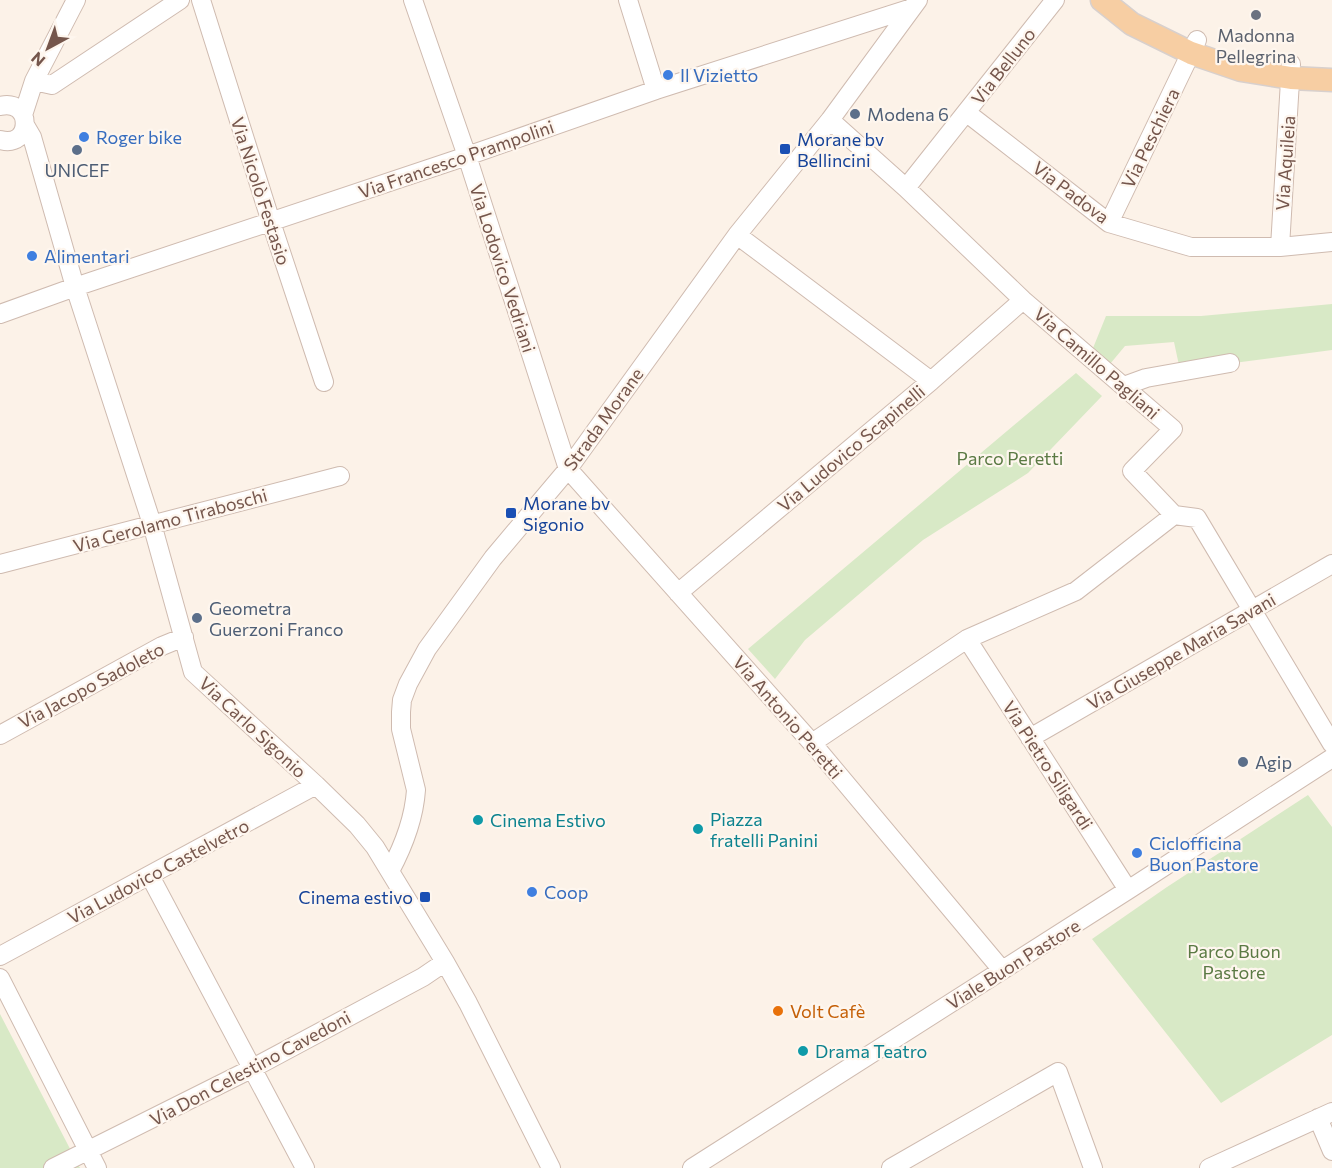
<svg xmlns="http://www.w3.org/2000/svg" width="1332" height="1168" font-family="Commissioner,sans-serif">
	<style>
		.green { fill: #d8e9c6 }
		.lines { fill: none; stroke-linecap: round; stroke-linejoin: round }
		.minor-casing { stroke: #cfbbb0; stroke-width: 20 }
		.major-casing { stroke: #d8d0cd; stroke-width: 25 }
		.minor { stroke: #fff; stroke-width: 18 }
		.major { stroke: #f7cea3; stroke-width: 22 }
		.worship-dot { fill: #6b7280; stroke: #fef6ee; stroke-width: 2 }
		.shop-dot { fill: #3f7fe0; stroke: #fef6ee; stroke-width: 2 }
		.service-dot { fill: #5c6f8a; stroke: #fef6ee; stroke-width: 2 }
		.transit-dot { fill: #1a4fb4; stroke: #fef6ee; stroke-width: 2 }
		.culture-dot { fill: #0f9aa8; stroke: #fef6ee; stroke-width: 2 }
		.food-dot { fill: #e8710a; stroke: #fef6ee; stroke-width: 2 }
		.labels { text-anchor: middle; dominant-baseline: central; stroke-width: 4.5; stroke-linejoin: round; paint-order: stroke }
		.worship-label { font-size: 18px; fill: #5b616d; stroke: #fef6ee }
		.street-label { font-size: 18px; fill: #75564c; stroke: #fef6ee }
		.shop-label { font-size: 18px; fill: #366cbe; stroke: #fef6ee; text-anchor: start }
		.service-label { font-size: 18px; fill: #4e5e75; stroke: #fef6ee; text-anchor: start }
		.transit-label { font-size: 18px; fill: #164399; stroke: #fef6ee; text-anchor: start }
		.park-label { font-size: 18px; fill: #5b7a44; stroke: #fef6ee }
		.culture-label { font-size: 18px; fill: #0d838f; stroke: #fef6ee; text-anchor: start }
		.food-label { font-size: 18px; fill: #c56008; stroke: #fef6ee; text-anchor: start }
	</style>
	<rect width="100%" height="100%" fill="#fcf2e8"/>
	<!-- green -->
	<path class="green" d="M1332,304V350L1180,370L1174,342L1125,346L1110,364L1091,353L1106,316H1201Z
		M1076,373L1102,396L1028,473L923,540L805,640L775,679L748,649Z
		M1308,795L1332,827V1035L1221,1103L1092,939L1167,887Z
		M0,1014L80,1168H0Z"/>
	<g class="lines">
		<!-- minor casing -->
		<g class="minor-casing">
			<path id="minor" d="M201,0L271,222L324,382
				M413,0L467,156L568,469L812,743L1002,970
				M628,0L656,90
				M34,81L52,85L180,0
				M0,106C33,98 33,149 0,140
				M967,113L1109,223L1191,247H1280L1332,242
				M23,115L34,81L76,0
				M830,120L906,188L1023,300L1173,429L1132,471L1174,515L1197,518L1332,744
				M25,125L32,137L75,287L152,524L193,672L316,785L357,825L375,847L445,962L468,1003L551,1168
				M906,188L1055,0
				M1109,223L1197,40
				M737,235L931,381
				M1280,247L1291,64
				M0,314L75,287L467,156L656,90L912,8
				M1124,386L1146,378L1230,363
				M0,564L340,476
				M678,593L931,381L1023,300
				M967,639L1128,890
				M0,735L162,646L184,637
				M1030,738L1332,564
				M812,743L967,639L1076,591L1174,515
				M390,871C404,845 414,819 416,790L401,729V712L402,700L408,684L427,649L493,558L568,469L737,235L830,120L918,0
				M150,876L305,1168
				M0,956L316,785
				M0,978L97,1168
				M1318,1118L1332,1151
				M53,1168L253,1068L423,977L445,962
				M692,1168L1128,890L1332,758
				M891,1168L1058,1072L1093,1168
				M1209,1168L1332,1112"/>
		</g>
		<!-- major casing -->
		<g class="major-casing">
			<path id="major" d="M1102,0L1132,24L1191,53L1241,70L1291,78L1332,80"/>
		</g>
		<!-- minor -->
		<use href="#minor" class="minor"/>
		<!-- major -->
		<use href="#major" class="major"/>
	</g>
	<!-- markers -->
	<circle class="worship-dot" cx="1256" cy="15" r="6"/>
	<g class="shop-dot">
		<circle cx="668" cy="75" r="6"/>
		<circle cx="84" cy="137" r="6"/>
		<circle cx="32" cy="256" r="6"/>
		<circle cx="1137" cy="853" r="6"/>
		<circle cx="532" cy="892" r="6"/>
	</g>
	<g class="service-dot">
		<circle cx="855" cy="114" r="6"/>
		<circle cx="77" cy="150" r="6"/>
		<circle cx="197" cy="618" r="6"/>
		<circle cx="1243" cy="762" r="6"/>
	</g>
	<g class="transit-dot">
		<rect x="779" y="143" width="12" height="12" rx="3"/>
		<rect x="505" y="507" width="12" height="12" rx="3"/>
		<rect x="419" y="891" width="12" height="12" rx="3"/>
	</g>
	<g class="culture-dot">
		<circle cx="478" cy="820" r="6"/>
		<circle cx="698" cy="829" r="6"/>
		<circle cx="803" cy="1051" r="6"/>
	</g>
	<circle class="food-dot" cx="778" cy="1011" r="6"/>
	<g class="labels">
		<!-- worship labels -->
		<g class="worship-label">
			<text x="1256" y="35">Madonna<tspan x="1256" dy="21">Pellegrina</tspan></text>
		</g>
		<!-- street labels -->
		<g class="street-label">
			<text transform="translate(1003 66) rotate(-52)">Via Belluno</text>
			<text transform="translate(1150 138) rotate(-64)">Via Peschiera</text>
			<text transform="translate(456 159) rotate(-19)">Via Francesco Prampolini</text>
			<text transform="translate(1285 163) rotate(-86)">Via Aquileia</text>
			<text transform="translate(261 191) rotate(72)">Via Nicolò Festasio</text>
			<text transform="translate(1071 192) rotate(37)">Via Padova</text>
			<text transform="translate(503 268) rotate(72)">Via Lodovico Vedriani</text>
			<text transform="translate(1097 363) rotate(41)">Via Camillo Pagliani</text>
			<text transform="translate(603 419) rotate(-54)">Strada Morane</text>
			<text transform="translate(851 448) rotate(-40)">Via Ludovico Scapinelli</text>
			<text transform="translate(170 520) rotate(-15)">Via Gerolamo Tiraboschi</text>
			<text transform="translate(1181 651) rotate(-30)">Via Giuseppe Maria Savani</text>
			<text transform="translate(91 685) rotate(-28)">Via Jacopo Sadoleto</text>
			<text transform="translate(788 717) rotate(49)">Via Antonio Peretti</text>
			<text transform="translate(253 727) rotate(43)">Via Carlo Sigonio</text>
			<text transform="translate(1048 765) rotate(57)">Via Pietro Siligardi</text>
			<text transform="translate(158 871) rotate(-28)">Via Ludovico Castelvetro</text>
			<text transform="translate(1013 964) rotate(-32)">Viale Buon Pastore</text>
			<text transform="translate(250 1068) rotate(-28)">Via Don Celestino Cavedoni</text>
		</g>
		<!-- shop labels -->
		<g class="shop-label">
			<text x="680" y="75">Il Vizietto</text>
			<text x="96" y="137">Roger bike</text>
			<text x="44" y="256">Alimentari</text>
			<text x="1149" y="843">Ciclofficina<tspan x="1149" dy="21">Buon Pastore</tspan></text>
			<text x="544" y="892">Coop</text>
		</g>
		<!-- service labels -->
		<g class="service-label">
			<text x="867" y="114">Modena 6</text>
			<text x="77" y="170" text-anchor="middle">UNICEF</text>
			<text x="209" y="608">Geometra<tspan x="209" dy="21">Guerzoni Franco</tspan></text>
			<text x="1255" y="762">Agip</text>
		</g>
		<!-- transit labels -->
		<g class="transit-label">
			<text x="797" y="139">Morane bv<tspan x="797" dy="21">Bellincini</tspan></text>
			<text x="523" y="503">Morane bv<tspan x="523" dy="21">Sigonio</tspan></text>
			<text x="413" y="897" text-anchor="end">Cinema estivo</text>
		</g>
		<!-- park labels -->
		<g class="park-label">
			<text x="1010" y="458">Parco Peretti</text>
			<text x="1234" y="951">Parco Buon<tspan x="1234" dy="21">Pastore</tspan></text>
		</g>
		<!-- culture labels -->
		<g class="culture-label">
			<text x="710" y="819">Piazza<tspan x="710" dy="21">fratelli Panini</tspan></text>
			<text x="490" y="820">Cinema Estivo</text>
			<text x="815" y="1051">Drama Teatro</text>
		</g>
		<!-- food labels -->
		<g class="food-label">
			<text x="790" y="1011">Volt Cafè</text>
		</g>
	</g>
	<!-- north arrow -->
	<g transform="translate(48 48) rotate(221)" stroke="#fef6ee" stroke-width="4.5" paint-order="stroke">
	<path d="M0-4.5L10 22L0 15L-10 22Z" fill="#75564c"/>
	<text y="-9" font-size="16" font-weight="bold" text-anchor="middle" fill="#75564c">N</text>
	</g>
</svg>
